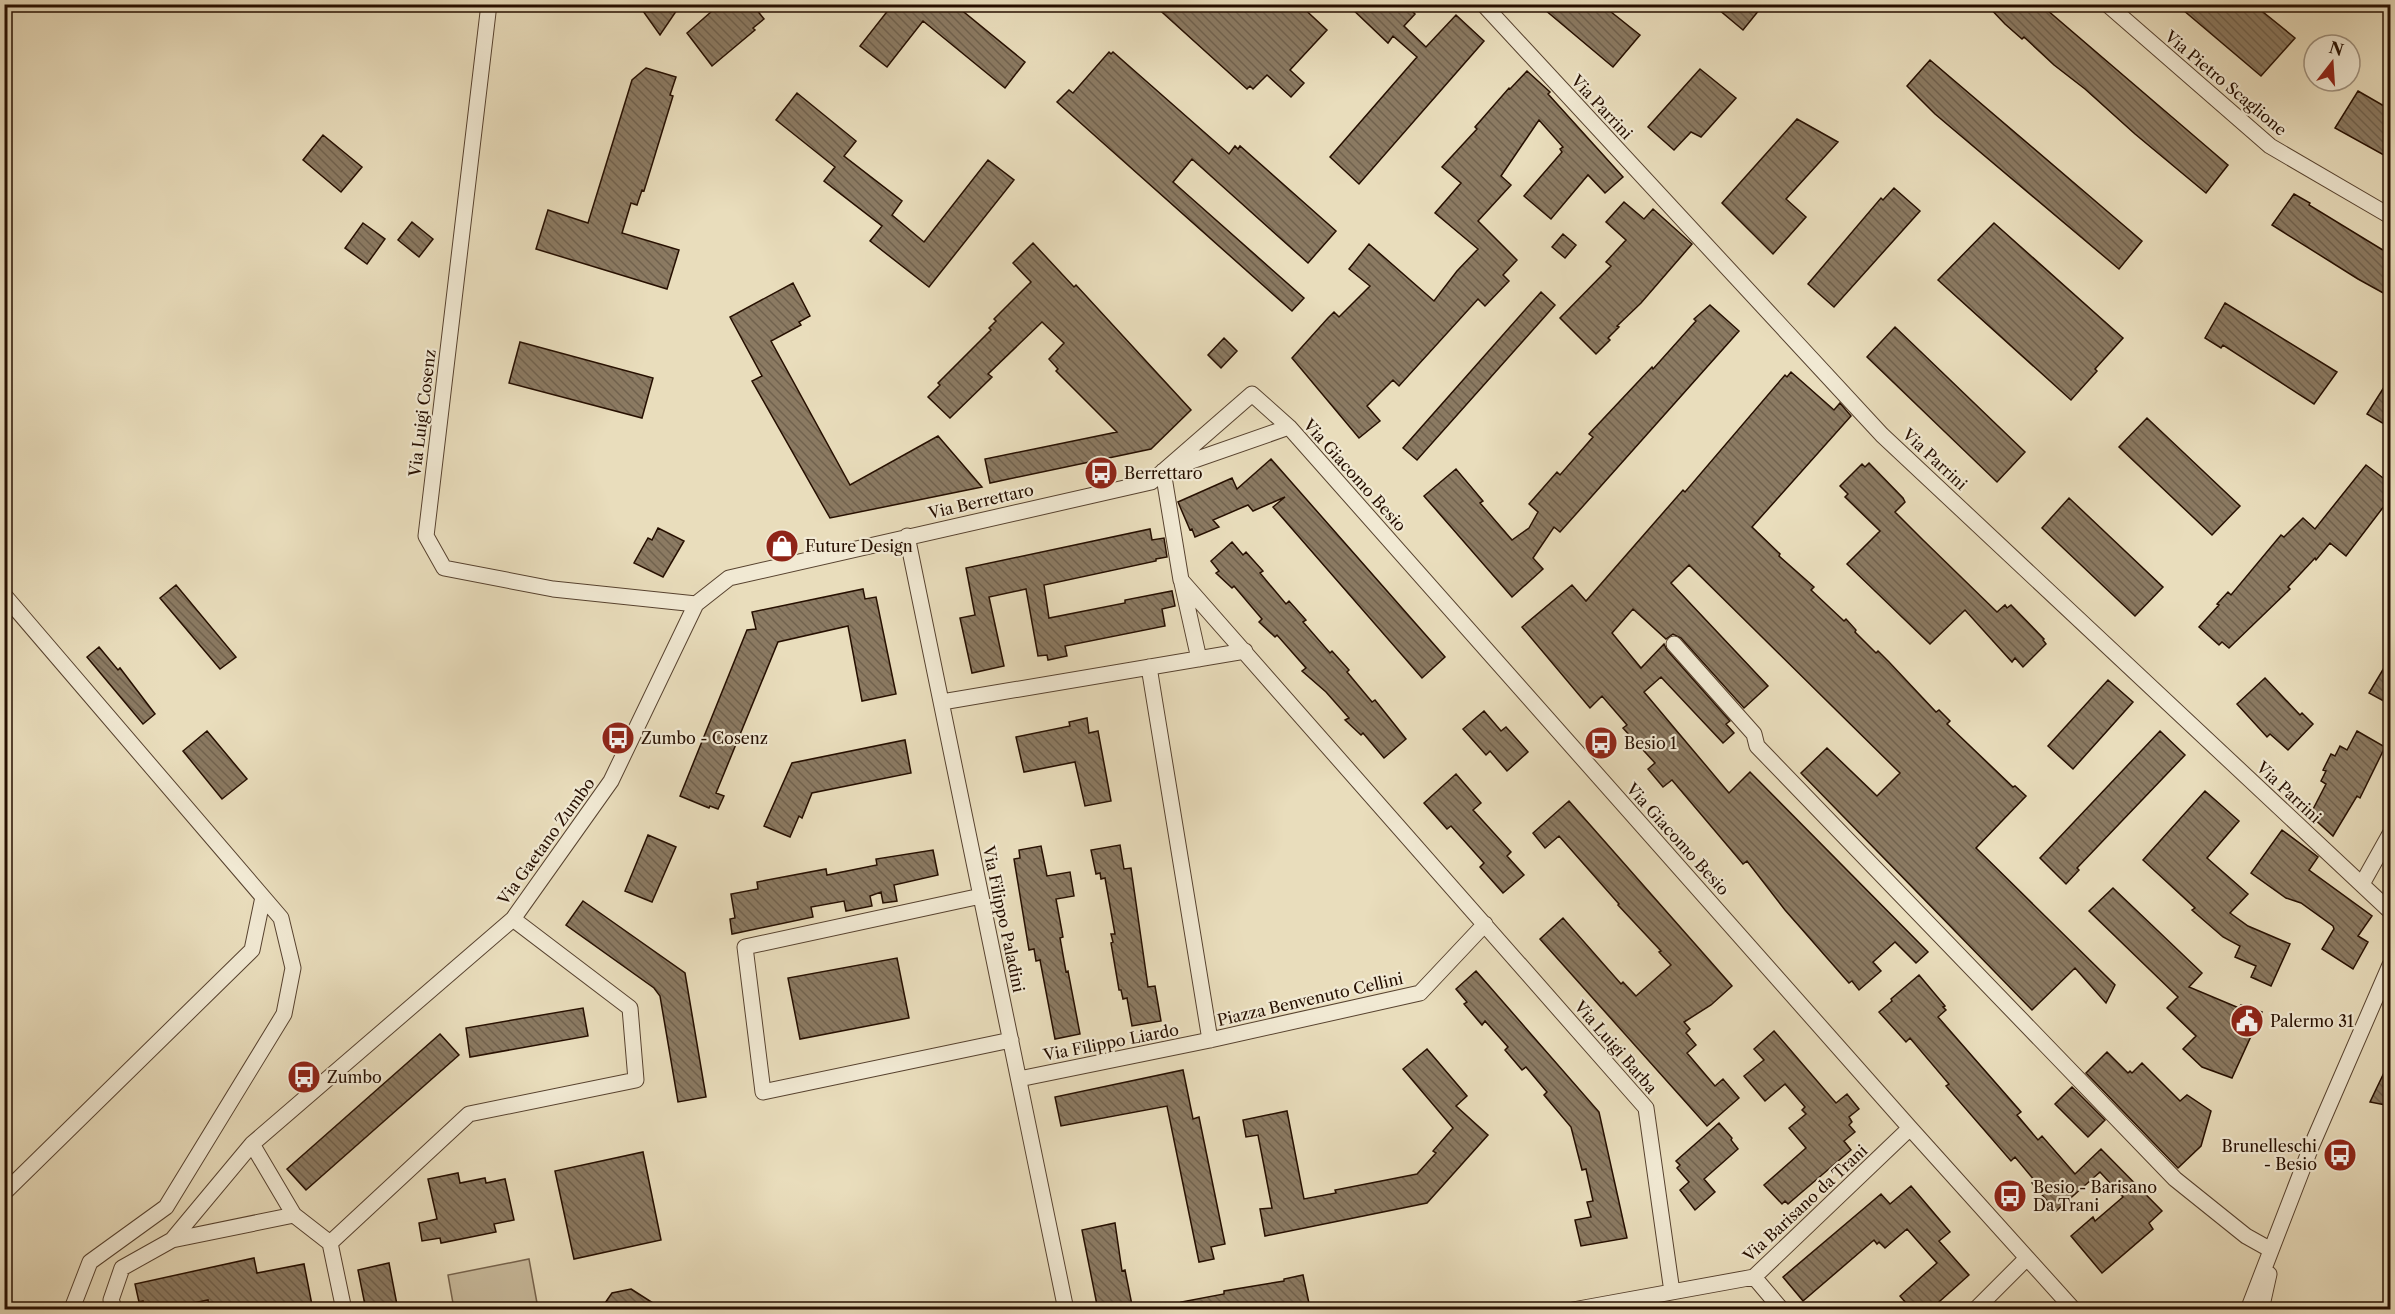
<svg xmlns="http://www.w3.org/2000/svg" width="2395" height="1314" font-family="'Libre Caslon Text',serif">
	<style>
		.green { fill: #c8ba9c; stroke: #77644e; stroke-width: 1.5 }
		.building { fill: url(#building-back-hatch); stroke: #260f00; stroke-width: 1.5 }
		.lines { fill: none; stroke-linecap: round; stroke-linejoin: round }
		.street-casing { stroke: #57422f; stroke-width: 17 }
		.street { stroke: #f1e9d3; stroke-width: 15 }
		.labels { text-anchor: middle; dominant-baseline: central; stroke-width: 4.5; stroke-linejoin: round; paint-order: stroke }
		.street-label { font-size: 16px; fill: #260f00; stroke: #f1e9d3 }
		.poi-label { font-size: 16px; fill: #260f00; stroke: #f1e9d3; text-anchor: start }
	</style>
	<defs>
		<pattern id="building-back-hatch" width="6" height="6" patternUnits="userSpaceOnUse" patternTransform="scale(1.5)"><rect width="6" height="6" fill="#8b7a62"/><path d="M-1 5l2 2M0 0l6 6M5-1l2 2" fill="none" stroke="#71624e"/></pattern>
	</defs>
	<rect width="100%" height="100%" fill="#e9ddbc"/>
	<filter id="stains"><feTurbulence type="fractalNoise" baseFrequency=".00333" numOctaves="4"/><feColorMatrix values="0 0 0 0 .2 0 0 0 0 .09 0 0 0 0 .02 0 0 0 .5 -.17"/></filter>
	<radialGradient id="worn" r=".72"><stop offset=".6" stop-color="#630" stop-opacity="0"/><stop offset="1" stop-color="#630" stop-opacity=".3"/></radialGradient>
	<!-- green -->
	<path class="green" d="M529,1259L537,1303L504,1309H454L448,1275Z"/>
	<!-- building -->
	<path class="building" d="M638,4H681L660,35Z
		M720,4H752L764,19L753,28L755,30L712,66L687,33Z
		M893,4H954L1025,62L1005,88L923,21L887,67L860,46Z
		M1153,4H1299L1327,30L1290,70L1304,83L1291,97L1267,75L1253,89L1250,86L1247,89Z
		M1347,4H1405L1415,14L1404,26L1426,47L1456,15L1484,41L1359,184L1330,157L1417,57L1393,36L1388,43Z
		M1538,4H1601L1640,35L1613,67Z
		M1712,4H1764L1743,30Z
		M1986,4H2040L2228,165L2206,193L2135,134L2085,89L2054,65L2024,37L2022,39L2005,24Z
		M2176,4H2253L2295,38L2261,76Z
		M1109,52L1111,54L1113,52L1229,154L1235,146L1238,149L1240,146L1336,231L1308,263L1192,159L1173,182L1304,298L1292,311L1057,102L1069,90L1073,93Z
		M1930,60L2142,241L2119,269L1935,114L1907,86Z
		M646,68L676,77L670,95L673,96L644,191L642,190L637,205L631,203L622,233L679,250L667,289L536,249L548,210L588,223L632,80Z
		M1700,69L1736,98L1701,137L1691,132L1674,150L1648,127Z
		M1527,71L1550,92L1548,94L1623,177L1605,193L1588,175L1551,219L1524,196L1562,152L1560,149L1563,147L1539,120L1501,176L1511,185L1478,221L1517,260L1503,275L1509,281L1485,306L1478,299L1399,386L1393,380L1367,406L1380,421L1359,438L1292,358L1328,318L1334,312L1339,317L1370,286L1349,269L1369,244L1434,301L1457,271L1478,249L1435,213L1461,183L1442,167L1477,129L1475,127L1509,88L1510,89Z
		M2358,91L2391,110V159L2335,128Z
		M797,93L856,141L844,156L902,201L892,215L924,242L988,160L1014,180L929,287L870,241L882,226L824,181L835,167L776,120Z
		M1797,119L1838,142L1786,199L1806,217L1773,254L1722,203Z
		M323,135L362,167L341,192L303,160Z
		M1894,188L1920,211L1834,307L1808,284L1881,198L1883,200Z
		M2294,194L2310,203L2309,205L2391,255V284L2385,294L2358,279L2272,225Z
		M1624,202L1644,219L1653,209L1692,244L1641,303L1617,326L1619,327L1608,338L1610,340L1596,354L1560,318L1611,266L1606,262L1626,240L1606,222Z
		M412,222L433,239L419,257L398,240Z
		M363,223L385,239L367,264L345,248Z
		M1994,223L2123,338L2095,369L2097,371L2071,400L1938,280Z
		M1563,234L1576,245L1565,258L1552,247Z
		M1033,243L1074,287L1076,285L1191,410L1151,449L990,483L985,459L1117,432L1056,371L1058,369L1049,359L1064,343L1042,322L988,374L992,377L950,418L928,397L940,385L938,383L991,330L989,328L996,321L994,319L1031,282L1013,263Z
		M793,283L810,316L799,322L801,325L771,341L850,485L938,436L982,487L830,518L752,381L762,376L730,317Z
		M1541,292L1555,305L1417,460L1403,448Z
		M2225,303L2337,372L2314,404L2223,345L2221,348L2205,338Z
		M1710,305L1739,331L1560,532L1554,527L1533,558L1543,569L1512,597L1424,496L1456,469L1483,501L1480,503L1512,540L1529,528L1538,512L1529,504L1557,472L1560,475L1593,437L1589,434L1652,367L1653,369L1696,321L1694,319Z
		M1895,327L2025,452L1997,482L1867,357Z
		M1224,338L1237,351L1221,368L1208,355Z
		M520,342L653,378L642,418L509,383Z
		M1791,372L1834,410L1840,403L1851,416L1752,527L1780,554L1779,556L1814,587L1811,590L1844,621L1846,619L1856,630L1855,632L1876,653L1878,651L1889,662L1936,712L1939,710L1950,721L1947,724L2013,787L2015,786L2026,796L1976,848L2115,985L2106,1003L2075,968L2032,1010L1801,773L1827,748L1877,796L1900,773L1689,565L1671,583L1768,686L1744,708L1681,638L1673,634L1666,639L1633,609L1612,633L1641,668L1664,644L1667,650L1730,721L1726,724L1734,733L1723,743L1661,677L1644,692L1729,793L1750,772L1928,952L1916,963L1895,942L1873,962L1881,971L1859,990L1852,981L1849,983L1785,910L1747,861L1743,864L1672,780L1663,787L1648,769L1655,763L1623,728L1627,725L1602,696L1590,708L1522,627L1572,585L1586,601L1683,490L1685,492L1785,375L1787,377Z
		M2391,376V428L2367,414Z
		M2147,418L2240,506L2212,535L2119,447Z
		M1271,459L1445,657L1422,678L1273,507L1285,497L1253,511L1248,505L1213,520L1219,527L1195,537L1192,529L1190,530L1178,502L1232,478L1237,489Z
		M1869,463L1903,498L1905,502L1895,512L1923,540L1997,612L2005,605L2007,608L2011,605L2044,639L2043,640L2046,644L2023,667L2015,658L2012,662L1965,610L1930,644L1847,564L1880,531L1845,497L1848,494L1840,486L1862,464L1865,467Z
		M2366,465L2391,484V497L2346,556L2330,543L2316,560L2315,558L2288,587L2290,589L2229,648L2222,642L2219,645L2199,627L2219,605L2217,604L2228,592L2231,595L2281,535L2284,537L2303,518L2315,529Z
		M2069,498L2163,587L2135,616L2042,528Z
		M658,528L684,541L663,577L634,563L648,538L652,540Z
		M1150,529L1152,540L1164,538L1167,557L1156,559V561L1044,585L1049,618L1125,603V600L1172,591L1175,606L1162,609L1165,626L1065,646L1067,656L1048,660L1047,655L1038,656L1026,589L989,597L1004,666L972,673L960,618L975,615L966,568Z
		M1232,542L1243,555L1246,552L1263,571L1260,573L1286,604L1289,601L1306,620L1303,622L1330,653L1332,651L1349,670L1347,672L1372,702L1375,700L1406,739L1384,758L1363,733L1361,735L1345,720L1349,718L1326,692L1302,671L1306,668L1277,635L1275,637L1259,622L1262,619L1234,586L1232,588L1216,573L1219,571L1211,561Z
		M176,585L236,657L220,669L160,598Z
		M863,589L865,599L876,597L896,694L862,701L848,626L778,642L716,793L724,796L718,809L710,806L709,808L680,796L747,630L756,629L752,612Z
		M99,647L118,670L120,668L155,714L143,724L87,657Z
		M2391,656V705L2369,693Z
		M2265,678L2300,715L2302,713L2313,724L2288,750L2270,734L2267,737L2237,704Z
		M2108,680L2133,702L2073,769L2048,746Z
		M1484,711L1501,731L1506,727L1528,752L1507,771L1490,751L1486,755L1463,729Z
		M1087,718L1089,733L1098,731L1111,801L1085,806L1075,762L1024,772L1016,737L1070,726L1069,722Z
		M207,731L247,779L222,799L183,751Z
		M2160,731L2185,755L2077,868L2079,870L2066,884L2040,858Z
		M2357,731L2385,747L2360,798L2357,796L2333,836L2310,815L2326,784L2321,781L2326,771L2323,770L2331,754L2335,756L2340,746L2347,750Z
		M905,740L911,773L812,793L802,818L799,816L790,837L764,826L792,763Z
		M1456,774L1481,803L1473,810L1511,852L1507,856L1524,875L1503,893L1480,867L1484,863L1451,826L1447,829L1424,803Z
		M2205,791L2239,821L2207,858L2248,894L2230,913L2248,926L2290,944L2271,986L2251,977L2256,966L2235,957L2240,946L2223,937L2192,910L2195,908L2143,860Z
		M1569,801L1732,986L1711,1005L1684,1022L1690,1029L1686,1033L1696,1045L1687,1053L1715,1086L1723,1079L1739,1098L1707,1126L1540,939L1563,918L1621,984L1623,982L1636,996L1671,965L1659,952L1661,951L1618,905L1619,904L1559,836L1545,848L1533,833Z
		M2282,830L2318,857L2309,870L2372,916L2358,936L2368,942L2353,969L2322,949L2334,929L2333,926L2301,903L2286,898L2251,873Z
		M648,835L676,847L652,902L625,891Z
		M1120,845L1124,869L1131,868L1148,987L1155,986L1161,1021L1132,1026L1127,998L1123,999L1121,990H1119L1111,943L1113,942L1111,934H1115L1105,878L1101,879L1100,873L1096,874L1091,850Z
		M1041,846L1047,876L1070,872L1074,896L1056,899L1063,937L1060,938L1066,972L1068,971L1080,1034L1055,1039L1040,960L1036,961L1034,949L1029,950L1014,859L1020,858L1019,850Z
		M933,850L938,875L894,885L897,901L883,903L881,892L870,896L872,906L846,911L844,901L811,907L813,917L732,934L730,919L735,918L731,894L758,889L757,882L826,869L827,875L877,865L876,859Z
		M2113,888L2202,973L2189,987L2239,1008L2241,1005L2262,1012L2232,1078L2202,1067L2183,1049L2196,1036L2167,1008L2178,997L2089,911Z
		M583,901L685,973L706,1097L678,1102L660,996L654,988L566,925Z
		M897,958L909,1018L800,1039L788,978Z
		M1476,971L1599,1112L1627,1238L1581,1246L1575,1220L1591,1217L1587,1202L1593,1201L1586,1169L1582,1170L1571,1127L1544,1095L1547,1092L1526,1067L1522,1070L1505,1050L1508,1047L1485,1021L1482,1025L1464,1004L1467,1002L1456,989Z
		M1919,975L1945,1006L1943,1007L1946,1010L1938,1017L2021,1112L2017,1115L2038,1140L2042,1136L2075,1174L2101,1149L2162,1211L2149,1223L2153,1229L2102,1273L2071,1236L2093,1217L2095,1221L2123,1197L2100,1172L2056,1211L2032,1183L2035,1181L2015,1157L2011,1161L1946,1086L1949,1084L1910,1038L1906,1042L1879,1012L1892,1001L1891,999Z
		M583,1008L588,1036L470,1057L466,1028Z
		M1774,1031L1836,1103L1847,1094L1859,1109L1849,1117L1852,1122L1849,1125L1855,1132L1844,1141L1851,1150L1788,1204L1785,1201L1782,1204L1764,1185L1806,1148L1789,1128L1806,1114L1802,1110L1805,1107L1785,1084L1765,1101L1744,1076L1764,1060L1754,1049Z
		M440,1034L459,1055L306,1190L287,1169Z
		M1427,1049L1467,1096L1456,1106L1488,1135L1427,1203L1265,1236L1260,1209L1272,1208L1263,1161L1258,1135L1246,1137L1243,1120L1287,1111L1304,1199L1336,1193L1335,1190L1417,1174L1436,1153L1433,1151L1453,1128L1403,1069Z
		M2107,1052L2128,1073L2130,1071L2132,1073L2142,1063L2180,1101L2187,1095L2211,1111L2201,1146L2178,1168L2086,1073Z
		M2391,1058V1106L2370,1102Z
		M1183,1070L1193,1119L1199,1117L1225,1244L1211,1247L1214,1259L1199,1262L1167,1106L1061,1126L1055,1097Z
		M2072,1087L2105,1120L2088,1137L2055,1104Z
		M1719,1123L1732,1138L1731,1140L1738,1149L1704,1179L1715,1192L1695,1210L1680,1190L1689,1182L1677,1168L1680,1165L1676,1161Z
		M643,1152L661,1240L574,1259L555,1171Z
		M458,1173L460,1183L485,1178L486,1183L505,1179L514,1220L494,1224L496,1232L441,1243L440,1238L422,1241L419,1223L437,1219L428,1179Z
		M1911,1186L1950,1232L1939,1241L1969,1275L1930,1310H1912L1900,1296L1937,1263L1907,1229L1885,1248L1879,1242L1877,1244L1874,1240L1803,1301L1783,1277L1881,1194L1890,1204Z
		M1115,1223L1122,1271L1125,1270L1133,1310H1098L1082,1230Z
		M254,1258L257,1273L304,1264L313,1310H210L208,1300L160,1310H145L143,1301L139,1302L135,1284Z
		M389,1263L398,1310H366L358,1270Z
		M1303,1275L1310,1308L1182,1310L1181,1302L1224,1294V1291L1284,1281V1279Z
		M631,1289L664,1310H617L605,1303L612,1293Z"/>
	<g class="lines">
		<!-- street casing -->
		<g class="street-casing">
			<path id="street" d="M489,4L426,536L444,568L553,589L696,604
				M1483,4L1882,435L2390,911
				M2107,4L2270,146L2390,216
				M1289,427L1163,471L1181,580L1646,1108L1672,1292
				M907,536L1066,1310
				M1182,583L1199,659
				M4,595L281,918L293,968L284,1014L166,1207L90,1262L73,1306L74,1310
				M1674,644L1754,734L1757,746L2175,1179L2246,1236L2271,1250
				M1149,667L1210,1040
				M942,702L1245,651
				M2362,884L2390,834
				M981,896L745,947L763,1092L1011,1040
				M1019,1079L1210,1040L1420,993L1485,924
				M252,1144L294,1215L330,1243
				M4,1193L252,950L263,897
				M172,1240L252,1144L513,919L611,781L696,604L729,578L1151,482L1252,394L1289,427L1910,1128L2074,1310
				M1754,1277L1782,1310
				M4,1309L6,1310
				M115,1310L111,1300L122,1268L172,1240L294,1215
				M344,1310L330,1243L469,1114L636,1080L630,1008L513,919
				M1573,1310L1754,1277L1910,1128
				M1975,1310L2027,1258
				M2248,1310L2311,1147L2390,965
				M2261,1310L2269,1274"/>
		</g>
		<!-- street -->
		<use href="#street" class="street"/>
	</g>
	<!-- icons -->
	<defs>
		<g id="bus-disc" transform="scale(1.725)"><circle r="9.5" fill="#8f2418" stroke="#f1e9d3"/><path d="M-5-6H5V4H4V6H2V4H-2V6H-4V4H-5ZM-3.5-4V0h7V-4ZM-3.5 1.2v1.5H-2V1.2ZM2 1.2v1.5H3.5V1.2Z" fill="#fff"/></g>
		<g id="shop-disc" transform="scale(1.725)"><circle r="9.5" fill="#8f2418" stroke="#f1e9d3"/><path d="M-5-2.5h2.3a2.7 3.5 0 0 1 5.4 0H5L5.5 6h-11ZM-1.5-2.5h3a1.5 2.3 0 0 0-3 0Z" fill="#fff"/></g>
		<g id="civic-disc" transform="scale(1.725)"><circle r="9.5" fill="#8f2418" stroke="#f1e9d3"/><path d="M-.6-6.5H3V-4.5H.6V-3L4-1V1h2V6H-6V1h2V-1L-.6-3ZM-1.2 2.5V6h2.4V2.5Z" fill="#fff"/></g>
	</defs>
	<g fill-rule="evenodd">
		<use href="#bus-disc" x="1101" y="473"/>
		<use href="#shop-disc" x="782" y="546"/>
		<use href="#bus-disc" x="618" y="738"/>
		<use href="#bus-disc" x="1601" y="743"/>
		<use href="#civic-disc" x="2247" y="1021"/>
		<use href="#bus-disc" x="304" y="1077"/>
		<use href="#bus-disc" x="2340" y="1155"/>
		<use href="#bus-disc" x="2010" y="1196"/>
	</g>
	<g class="labels">
		<!-- street labels -->
		<g class="street-label">
			<text transform="translate(2226 83) rotate(40)">Via Pietro Scaglione</text>
			<text transform="translate(1602 107) rotate(47)">Via Parrini</text>
			<text transform="translate(422 413) rotate(-83)">Via Luigi Cosenz</text>
			<text transform="translate(1935 459) rotate(43)">Via Parrini</text>
			<text transform="translate(1355 475) rotate(48)">Via Giacomo Besio</text>
			<text transform="translate(981 501) rotate(-13)">Via Berrettaro</text>
			<text transform="translate(2289 792) rotate(43)">Via Parrini</text>
			<text transform="translate(1678 839) rotate(48)">Via Giacomo Besio</text>
			<text transform="translate(546 841) rotate(-54)">Via Gaetano Zumbo</text>
			<text transform="translate(1004 919) rotate(78)">Via Filippo Paladini</text>
			<text transform="translate(1310 999) rotate(-13)">Piazza Benvenuto Cellini</text>
			<text transform="translate(1111 1042) rotate(-11)">Via Filippo Liardo</text>
			<text transform="translate(1616 1047) rotate(49)">Via Luigi Barba</text>
			<text transform="translate(1805 1203) rotate(-43)">Via Barisano da Trani</text>
		</g>
		<!-- poi labels -->
		<g class="poi-label">
			<text x="1124" y="473">Berrettaro</text>
			<text x="805" y="546">Future Design</text>
			<text x="641" y="738">Zumbo - Cosenz</text>
			<text x="1624" y="743">Besio 1</text>
			<text x="2270" y="1021">Palermo 31</text>
			<text x="327" y="1077">Zumbo</text>
			<text x="2317" y="1146" text-anchor="end">Brunelleschi<tspan x="2317" dy="18">- Besio</tspan></text>
			<text x="2033" y="1187">Besio - Barisano<tspan x="2033" dy="18">Da Trani</tspan></text>
		</g>
	</g>
	<!-- margin -->
	<rect width="2395" height="1314" fill="none" stroke="#e9ddbc" stroke-width="24"/>
	<rect x="6" y="6" width="2383" height="1302" fill="none" stroke="#260f00" stroke-width="3"/>
	<rect x="12" y="12" width="2371" height="1290" fill="none" stroke="#260f00" stroke-width="1.5"/>
	<!-- north arrow -->
	<g transform="translate(2332 63) rotate(17)"><circle r="28" fill="#f1e9d3" stroke="#a0927f" stroke-width="1.5"/>
	<path d="M0-4.5L10 22L0 15L-10 22Z" fill="#8f2418"/>
	<text y="-9" font-size="16" font-weight="bold" text-anchor="middle" fill="#260f00">N</text>
	</g>
	<rect width="100%" height="100%" filter="url(#stains)"/>
	<rect width="100%" height="100%" fill="url(#worn)"/>
</svg>
